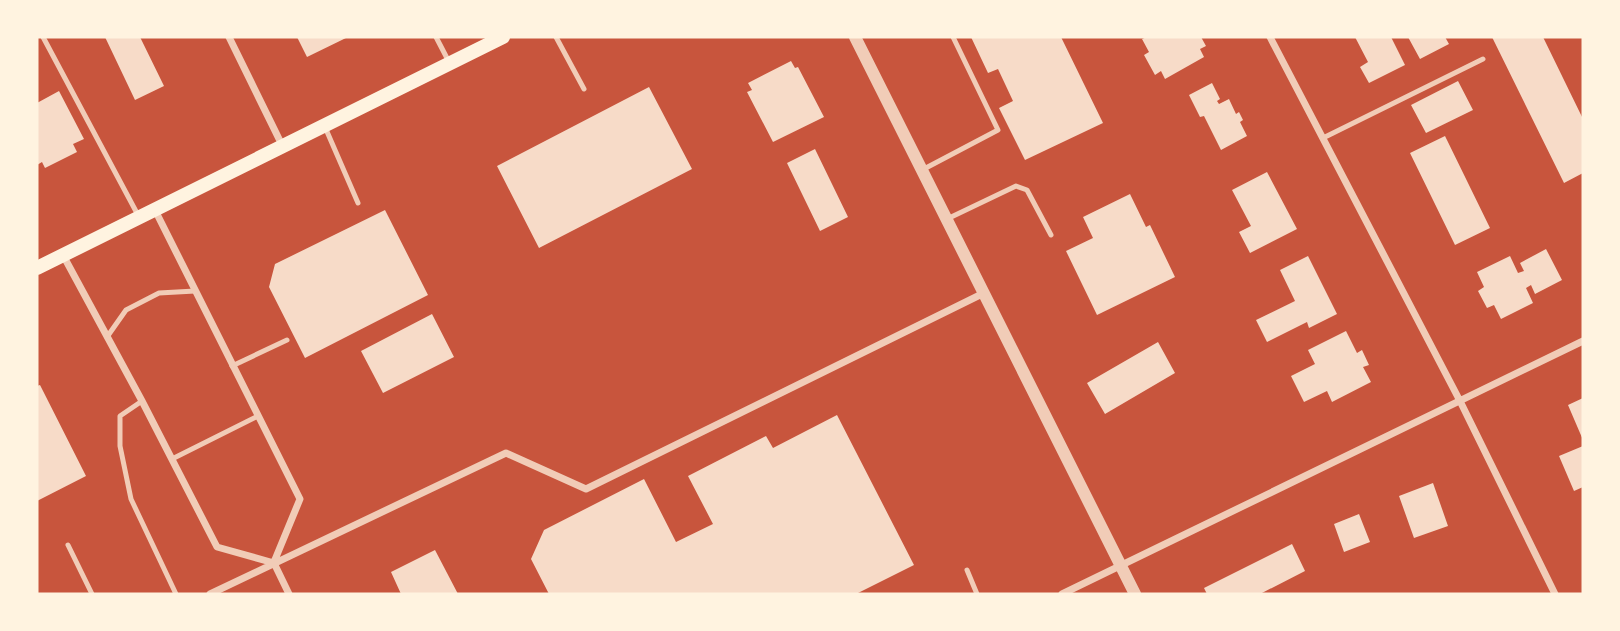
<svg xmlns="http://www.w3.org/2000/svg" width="1620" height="631" font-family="'DM Sans',sans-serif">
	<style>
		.building { fill: #f7dbc8 }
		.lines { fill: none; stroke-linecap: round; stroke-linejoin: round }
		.service { stroke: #f1ccb7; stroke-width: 5 }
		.minor { stroke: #f1ccb7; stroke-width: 7 }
		.tertiary { stroke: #f1ccb7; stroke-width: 12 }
		.secondary { stroke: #fff3e0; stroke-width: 14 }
	</style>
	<rect width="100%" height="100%" fill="#c8553d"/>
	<!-- building -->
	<path class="building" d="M105,37H140L164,86L135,100Z
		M297,37H348L307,57Z
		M971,37H1061L1103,123L1025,160L999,108L1013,101L998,69L988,73Z
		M1147,37H1201L1206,46L1200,49L1204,57L1165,79L1161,71L1155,75L1144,55L1149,52L1142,39Z
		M1355,37H1391L1405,65L1369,83L1360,67L1368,62Z
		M1408,37H1445L1449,44L1420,59Z
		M1492,37H1543L1583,119V173L1564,183Z
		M791,61L795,68L798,67L824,117L773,142L747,92L752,90L748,83Z
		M1458,81L1473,110L1426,133L1411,105Z
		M1212,83L1220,99L1217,101L1219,104L1229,99L1236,114L1239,112L1243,120L1240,122L1247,136L1221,150L1204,116L1200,117L1189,95Z
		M649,87L692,169L539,248L497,166Z
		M59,91L84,139L73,144L77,152L45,168L42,162L37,165V103Z
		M1445,136L1490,228L1455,245L1410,153Z
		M815,149L848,217L820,231L787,163Z
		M1267,172L1297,229L1250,253L1239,232L1251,226L1232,190Z
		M1130,194L1146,227L1150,225L1175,277L1097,315L1066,251L1093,238L1083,217Z
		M385,210L428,295L305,358L269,287L275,264Z
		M1546,249L1562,280L1535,294L1531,285L1526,288L1533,303L1501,319L1494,305L1487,308L1478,291L1484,287L1477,272L1510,256L1518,273L1524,271L1520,263Z
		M1308,256L1337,314L1309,328L1307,322L1267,342L1256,320L1295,301L1280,270Z
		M432,314L454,357L383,393L361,351Z
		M1346,331L1357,353L1362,350L1369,365L1363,367L1371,382L1332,402L1327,391L1304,402L1291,376L1315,364L1308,350Z
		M1158,342L1175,373L1105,414L1087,383Z
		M40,385L86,476L37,501V386Z
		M1583,398V440L1568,405Z
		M837,415L914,565L856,594H549L531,559L544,530L644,479L676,542L713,524L688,476L766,436L773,448Z
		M1583,446V487L1574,491L1559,456Z
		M1433,483L1448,526L1414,538L1399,496Z
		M1359,514L1370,542L1344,552L1334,524Z
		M1292,544L1305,571L1260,594H1207L1204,588Z
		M435,550L458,594H401L391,572Z"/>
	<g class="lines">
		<!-- service -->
		<path class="service" d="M43,37L139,217
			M436,37L449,62
			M556,37L584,89
			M325,127L358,203
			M1323,138L1483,59
			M922,170L998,130L953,37
			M947,219L1016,186L1027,190L1051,235
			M107,337L126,310L159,293L195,291
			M232,366L287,340
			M142,401L120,416V446L131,499L176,594
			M172,459L258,416
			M68,545L92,594
			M967,570L977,594"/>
		<!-- minor -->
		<path class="minor" d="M229,37L282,145
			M1270,37L1460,401L1555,594
			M155,210L300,499L274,562
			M63,255L142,401L217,547L274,563L289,594
			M210,594L506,453L586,489L984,293
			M1062,594L1583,341"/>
		<!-- tertiary -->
		<path class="tertiary" d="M855,37L1135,594"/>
		<!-- secondary -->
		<path class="secondary" d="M37,268L503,37"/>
	</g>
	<!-- border -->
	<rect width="1620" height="631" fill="none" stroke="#fff3e0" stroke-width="77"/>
</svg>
